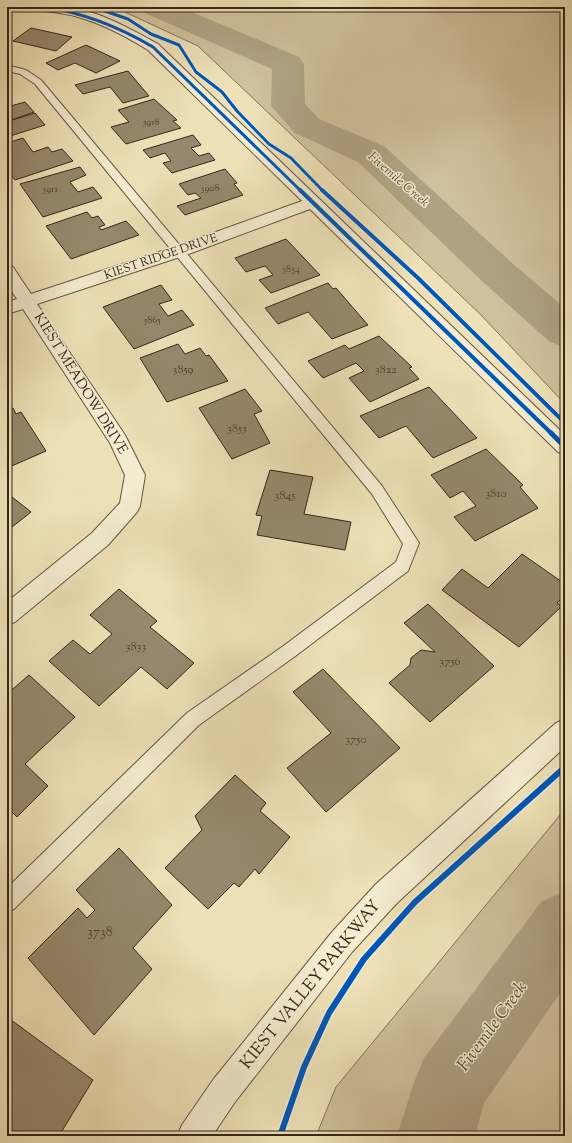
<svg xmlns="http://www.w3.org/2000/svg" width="572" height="1143" font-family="'Sorts Mill Goudy',serif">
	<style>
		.green { fill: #cfc19c; stroke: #82745b }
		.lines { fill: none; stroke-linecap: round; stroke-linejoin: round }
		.river { fill: #afa282; fill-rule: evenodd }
		.building { fill: #95886c; stroke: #35271a }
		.lane-casing { stroke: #635641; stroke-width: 2 }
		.street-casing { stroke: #635641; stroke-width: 2 }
		.lane { fill: #f4ecd0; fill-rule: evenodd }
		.street { fill: #f4ecd0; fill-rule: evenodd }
		.cycleway-far3-casing { stroke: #f4ecd0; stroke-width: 4.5 }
		.cycleway-far2-casing { stroke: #f4ecd0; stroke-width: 6 }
		.cycleway-far1-casing { stroke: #f4ecd0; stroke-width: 8 }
		.cycleway-casing { stroke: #f4ecd0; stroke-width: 9 }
		.cycleway-far3 { stroke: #0057b8; stroke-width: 3 }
		.cycleway-far2 { stroke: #0057b8; stroke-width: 4 }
		.cycleway-far1 { stroke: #0057b8; stroke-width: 5 }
		.cycleway { stroke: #0057b8; stroke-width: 6 }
		.labels { text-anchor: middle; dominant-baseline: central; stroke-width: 3; stroke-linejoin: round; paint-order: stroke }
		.far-number-label { font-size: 10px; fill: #4d3f2e }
		.far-street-label { font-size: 12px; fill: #35271a; stroke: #f4ecd0 }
		.number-label { font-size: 12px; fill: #4d3f2e }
		.far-water-label { font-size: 13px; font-style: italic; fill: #5a4c39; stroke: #f4ecd0 }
		.street-label { font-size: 14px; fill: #35271a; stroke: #f4ecd0 }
		.near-number-label { font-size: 14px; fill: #4d3f2e }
		.near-street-label { font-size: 17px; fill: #35271a; stroke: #f4ecd0 }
		.near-water-label { font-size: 18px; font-style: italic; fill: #5a4c39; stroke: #f4ecd0 }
	</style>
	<rect width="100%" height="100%" fill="#eee1b7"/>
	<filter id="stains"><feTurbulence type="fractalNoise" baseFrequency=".005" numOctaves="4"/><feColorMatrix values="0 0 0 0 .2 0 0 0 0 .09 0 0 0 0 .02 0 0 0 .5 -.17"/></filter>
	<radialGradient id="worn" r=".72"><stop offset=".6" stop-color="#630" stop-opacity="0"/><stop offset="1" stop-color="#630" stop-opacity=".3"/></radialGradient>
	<!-- green -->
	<path class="green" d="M114,7H565V404L480,314L198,46Z
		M565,809V1136H316L336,1087Z"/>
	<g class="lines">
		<!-- river -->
		<path class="river" d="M140,7H180L299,57L304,64L305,104L319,119L384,146L513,264L565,308V347L550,342L483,282L358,162L295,133L271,106L272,69L145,13Z
			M565,891V986L484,1103L475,1136H397L413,1085L424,1058L541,902Z"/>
	</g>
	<!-- building -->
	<path class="building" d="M31,28L72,37L56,51L13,41Z
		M86,45L120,61L96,73L75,63L58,70L46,63Z
		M128,71L149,96L123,103L110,87L83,94L75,85Z
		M154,99L177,120L173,121L181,128L126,144L111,127L129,122L118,110Z
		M25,102L34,112L9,121L35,113L45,125L7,137V107Z
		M193,135L201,145L191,148L199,156L209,153L215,160L172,173L163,163L171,161L165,153L150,158L143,150Z
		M23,138L33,152L48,147L52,152L62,149L73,161L15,180L7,169V143Z
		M80,167L86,175L70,182L78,192L93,187L102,198L43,217L20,184Z
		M225,169L237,183L234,184L243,195L185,215L177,206L201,198L195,193L188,195L179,184Z
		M87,212L92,218L98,216L105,225L99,227L101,230L126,221L139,235L71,259L46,226Z
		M286,239L320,275L271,293L259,280L273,275L265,266L246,272L235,258Z
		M328,283L333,289L336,288L368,325L332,339L308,312L278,324L265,308Z
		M161,285L172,300L159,304L168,316L182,310L194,325L134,349L103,307Z
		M379,336L412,367L409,368L419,379L370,402L349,378L364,371L356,363L323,378L308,361L345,345L349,349Z
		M178,344L185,354L200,348L206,356L209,355L228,381L167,402L140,358Z
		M429,387L477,438L433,458L406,426L379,438L360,416Z
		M245,389L262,411L254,414L270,443L232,459L199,408Z
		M13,408L16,414L21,412L46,451L7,468V410Z
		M486,449L523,485L520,487L538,508L475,541L454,517L476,506L463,491L450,498L431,475Z
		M270,470L313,477L304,514L351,522L345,550L257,535L262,516L256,515Z
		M7,493L31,512L7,531Z
		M522,554L565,584V595L557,603L562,606L519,647L442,590L462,569L488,588Z
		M119,589L157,621L150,627L194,663L167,689L141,667L99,706L49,661L73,640L90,654L112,634L90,615Z
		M428,604L494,666L430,722L389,683L410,665L411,658L421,650L435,652L404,623Z
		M323,669L400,748L326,812L287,768L331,733L293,692Z
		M29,675L75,717L25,764L48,786L17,817L7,807V694Z
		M235,775L266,803L260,811L290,837L259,874L255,869L239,887L234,883L208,909L165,868L202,830L195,816Z
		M119,848L172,905L133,948L152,969L94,1035L28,958L78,908L87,918L95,910L76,890Z
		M7,1017L93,1080L59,1136H7Z"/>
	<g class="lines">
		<!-- lane casing -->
		<g class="lane-casing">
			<path id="lane" d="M7,65L26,70L41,80L382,486L419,543L408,571L294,657L199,725L14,909L7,912V888L187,713L282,647L396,562L403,544L372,494L35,84L20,74L7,71Z"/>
		</g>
		<!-- street casing -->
		<g class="street-casing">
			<path id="street" d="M39,7C48,7 58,6 67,7C97,10 131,29 158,44L565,435V454L558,452L310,209L186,255L37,304L125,435L145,475L140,506L137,512L108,545L15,622L7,625V602L92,533L120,503L125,475L110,443L23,309L7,314V302L17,299L7,284V266L13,267L31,294L174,247L302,201L148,50C124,35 99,22 71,15C61,13 51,12 41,10Z
				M565,719V747L396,904L352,952L235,1102L212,1136H177L182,1125L213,1080L332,932L376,884L556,723Z"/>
		</g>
		<!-- lane -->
		<use href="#lane" class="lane"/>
		<!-- street -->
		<use href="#street" class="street"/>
		<!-- cycleway-far3 casing -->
		<g class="cycleway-far3-casing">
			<path id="cycleway-far3" d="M45,7C84,13 119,27 153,47L301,191
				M93,7L128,19L151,34L179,45L196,72L222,92L237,111L269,144L291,158L323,191"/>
		</g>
		<!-- cycleway-far2 casing -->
		<g class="cycleway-far2-casing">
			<path id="cycleway-far2" d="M300,190L552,434
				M322,190L418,278L565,423"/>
		</g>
		<!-- cycleway-far1 casing -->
		<g class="cycleway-far1-casing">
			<path id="cycleway-far1" d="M551,433L565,447"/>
		</g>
		<!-- cycleway casing -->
		<g class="cycleway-casing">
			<path id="cycleway" d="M280,1136L304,1067L329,1013L364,959L415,902L565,767"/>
		</g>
		<!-- cycleway-far3 -->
		<use href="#cycleway-far3" class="cycleway-far3"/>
		<!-- cycleway-far2 -->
		<use href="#cycleway-far2" class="cycleway-far2"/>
		<!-- cycleway-far1 -->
		<use href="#cycleway-far1" class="cycleway-far1"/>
		<!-- cycleway -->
		<use href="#cycleway" class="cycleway"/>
	</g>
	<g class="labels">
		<!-- far-number labels -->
		<g class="far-number-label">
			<text x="151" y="122">3918</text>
			<text x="210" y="188">3908</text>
			<text x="50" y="189">3911</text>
			<text x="291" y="269">3834</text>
			<text x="152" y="320">3865</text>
		</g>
		<!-- far-street labels -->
		<g class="far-street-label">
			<text transform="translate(161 257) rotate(-19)">KIEST RIDGE DRIVE</text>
		</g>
		<!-- number labels -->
		<g class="number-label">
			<text x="183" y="370">3859</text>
			<text x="386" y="370">3822</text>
			<text x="237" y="429">3853</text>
			<text x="496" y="494">3810</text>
			<text x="285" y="496">3845</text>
			<text x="136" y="647">3833</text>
			<text x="450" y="662">3756</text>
			<text x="356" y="740">3750</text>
		</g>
		<!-- far-water labels -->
		<g class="far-water-label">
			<text transform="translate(398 180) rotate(41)">Fivemile Creek</text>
		</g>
		<!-- street labels -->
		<g class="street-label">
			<text transform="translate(80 384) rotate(58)">KIEST MEADOW DRIVE</text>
		</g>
		<!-- near-number labels -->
		<g class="near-number-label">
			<text x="100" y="933">3738</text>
		</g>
		<!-- near-street labels -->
		<g class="near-street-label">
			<text transform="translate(311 985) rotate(-51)">KIEST VALLEY PARKWAY</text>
		</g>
		<!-- near-water labels -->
		<g class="near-water-label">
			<text transform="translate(493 1027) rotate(-54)">Fivemile Creek</text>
		</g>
	</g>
	<!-- margin -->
	<rect width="572" height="1143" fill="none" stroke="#eee1b7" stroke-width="24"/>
	<rect x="8" y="8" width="556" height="1127" fill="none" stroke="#35271a" stroke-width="2"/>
	<rect x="12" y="12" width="548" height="1119" fill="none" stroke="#35271a"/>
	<rect width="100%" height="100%" filter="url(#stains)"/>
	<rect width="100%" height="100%" fill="url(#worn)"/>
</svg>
